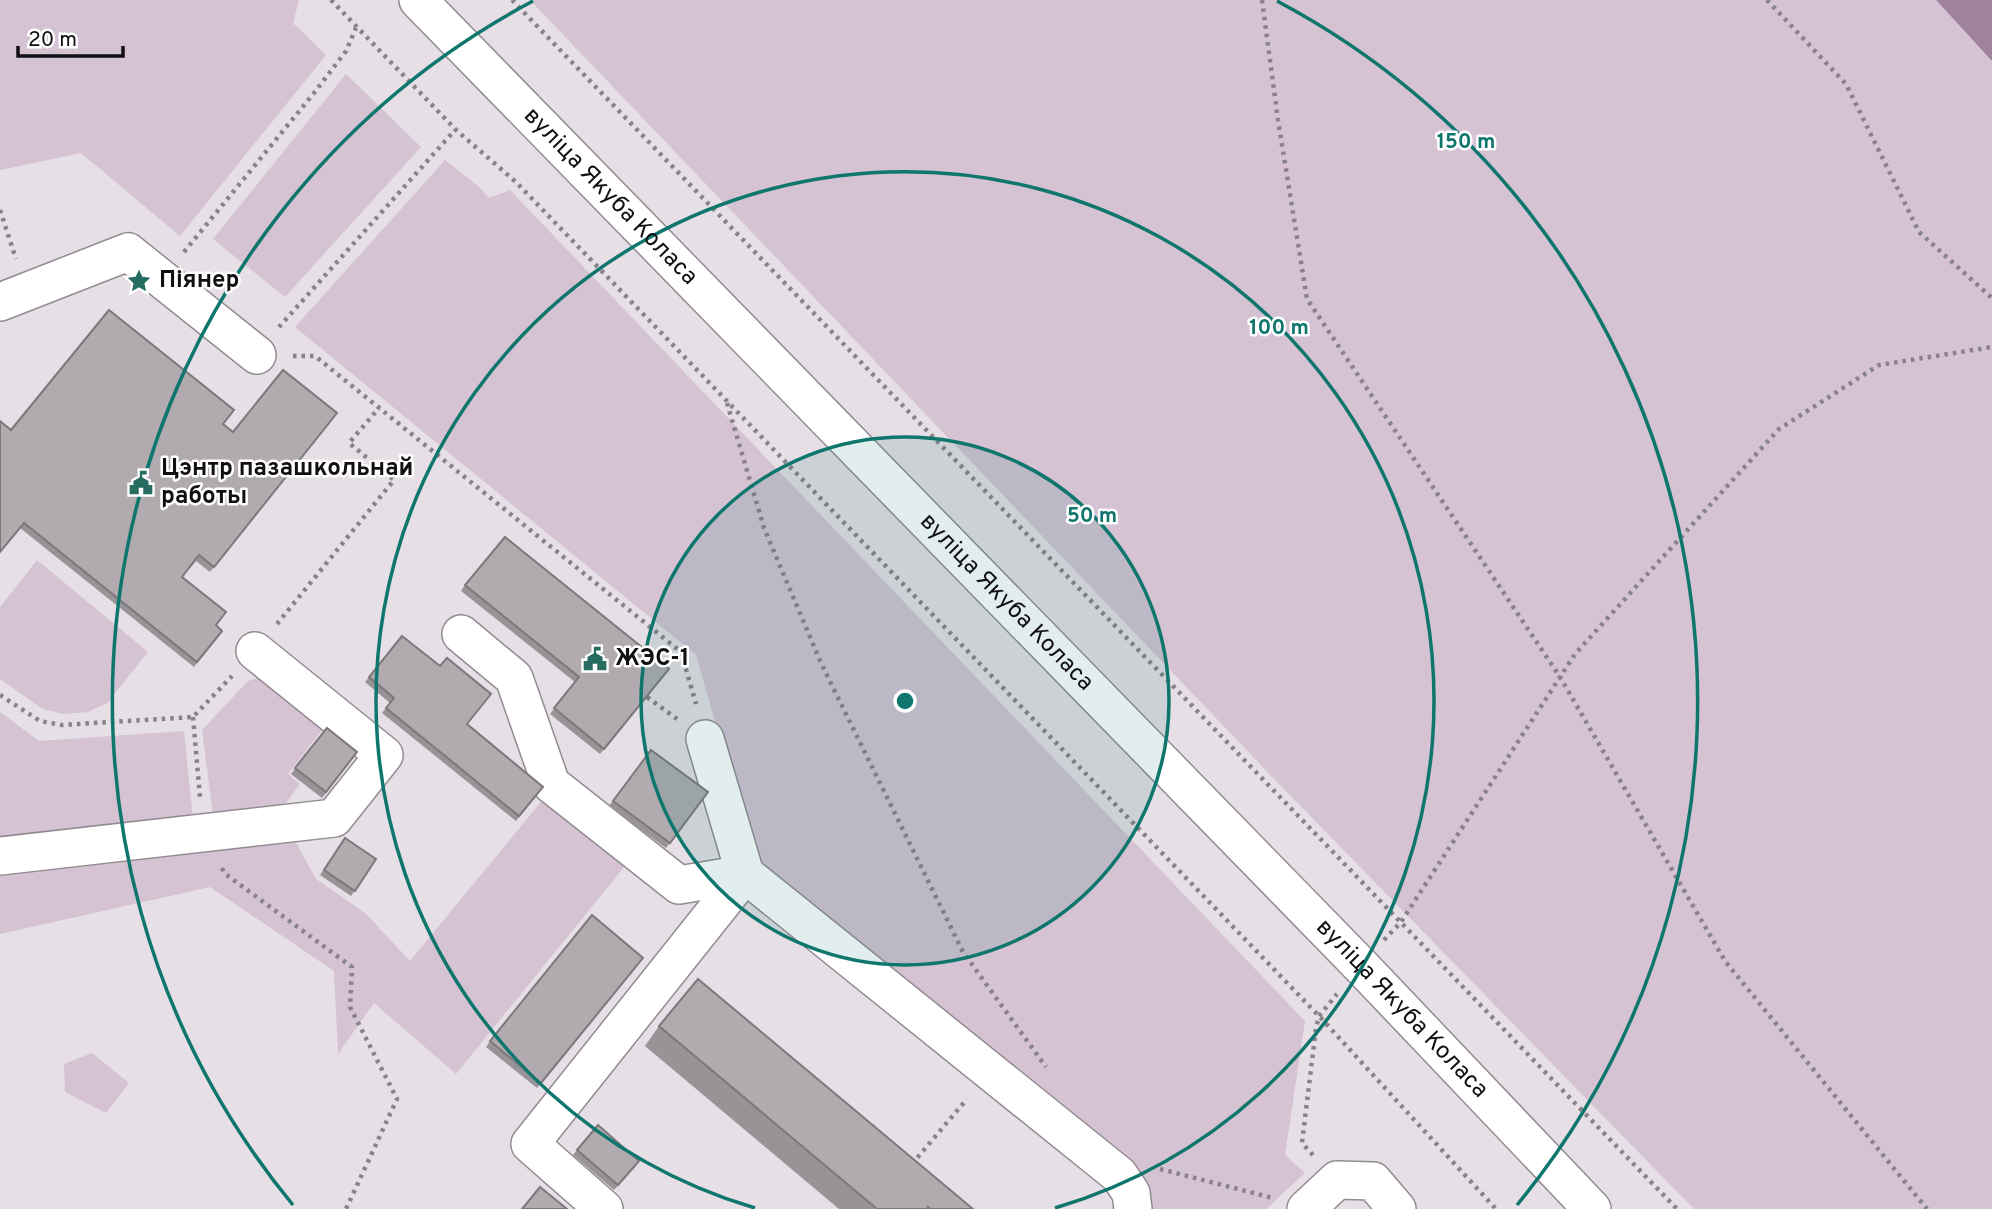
<svg xmlns="http://www.w3.org/2000/svg" width="1992" height="1209" font-family="Overpass,sans-serif">
	<style>
		.green { fill: #d5c2d3 }
		.water { fill: #a0829c }
		.lines { fill: none; stroke-linecap: round; stroke-linejoin: round }
		.minor-casing { stroke: #928b91; stroke-width: 40 }
		.path { stroke: #888388; stroke-width: 4.5; stroke-dasharray: 3.5 5; stroke-linecap: butt }
		.minor { stroke: #fff; stroke-width: 37 }
		.wall { fill: #989397 }
		.building { fill: #b1abb0; stroke: #7c787b; stroke-width: 2 }
		.ring { fill: none; stroke: #0f766e; stroke-width: 3.5 }
		.labels { text-anchor: middle; dominant-baseline: central; stroke-width: 5; stroke-linejoin: round; paint-order: stroke }
		.street-label { font-size: 24px; fill: #110f11; stroke: #fff }
		.poi-label { font-size: 24px; font-weight: bold; fill: #110f11; stroke: #fff; text-anchor: start }
		.centre { fill: #0f766e; stroke: #fff; stroke-width: 3.5 }
		.ring-label { font-size: 21px; text-anchor: middle; font-weight: bold; fill: #0f766e; stroke: #fff; stroke-width: 5; stroke-linejoin: round; paint-order: stroke }
	</style>
	<rect width="100%" height="100%" fill="#e6dfe5"/>
	<!-- green -->
	<path class="green" d="M0,0H299L293,23L326,55L180,236L81,153L0,170Z
		M530,0H1936L1992,61V1209H1694L1280,785Z
		M346,74L421,147L285,297L213,239Z
		M445,160L478,186L489,198L510,190L1305,1021L1285,1155L1305,1173L1266,1209H1144L1138,1171L755,861L696,655L295,327Z
		M37,560L148,652L107,703L88,712L63,714L43,709L0,679V607Z
		M259,678L326,725L288,774L300,784L283,807L213,815L202,730L248,681Z
		M0,712L39,741L184,731L193,820L0,843Z
		M545,797L625,866L456,1074L374,1003L338,1054L334,971L210,887L0,934V867L290,832L316,879L365,913L410,961Z
		M92,1053L129,1083L106,1113L65,1092L64,1064Z"/>
	<!-- water -->
	<path class="water" d="M1936,0H1992V61Z"/>
	<g class="lines">
		<!-- minor casing -->
		<g class="minor-casing">
			<g id="minor">
				<path id="s1" d="M418,0L1360,965L1592,1209"/>
				<path d="M0,302L128,252L257,355"/>
				<path d="M461,634L514,678L551,784L679,885L745,874"/>
				<path d="M705,739L745,874L1119,1175L1131,1193L1133,1209"/>
				<path d="M0,856L334,818L384,755L255,651"/>
				<path d="M604,1209L530,1144L745,874"/>
				<path d="M1306,1209L1337,1180L1373,1181L1397,1209"/>
			</g>
		</g>
		<!-- path -->
		<path class="path" d="M331,0L456,130L516,182L1319,1016L1496,1209
			M512,0L1677,1209
			M1262,0L1278,120L1307,299L1560,677L1725,961L1927,1209
			M1767,0L1846,84L1919,232L1992,298
			M0,210L16,259
			M184,252L314,93L346,51L356,28
			M279,327L455,130
			M293,356H315L681,652L696,704
			M727,403L764,528L821,663L963,952L1046,1067
			M277,624L394,480L349,443L379,408
			M0,695L40,721L62,725L193,717L232,676
			M647,697L677,719
			M193,717L200,797
			M222,868L224,873L352,967L350,1007L397,1099L346,1209
			M1384,940L1401,922L1575,654L1779,429L1879,365L1992,347
			M1313,1155L1302,1143L1316,1028L1319,1016L1337,994
			M912,1164L967,1099
			M1160,1169L1273,1198"/>
		<!-- minor -->
		<use href="#minor" class="minor"/>
	</g>
	<!-- wall -->
	<path class="wall" d="M333,419L210,572L196,561L182,577L216,625L219,636L194,667L20,528L11,430L223,425L233,432Z
		M465,585L665,674L600,754L550,714L575,682L461,591Z
		M369,677L467,724L543,787L516,821L382,713L390,703L365,682Z
		M327,728L357,752L322,798L291,774Z
		M651,750L708,792L666,848L609,806Z
		M345,838L376,859L351,896L320,875Z
		M643,958L537,1088L486,1047L490,1041Z
		M659,1026L973,1209H839L645,1046Z
		M577,1150L635,1167L614,1190L573,1155Z"/>
	<!-- building -->
	<path class="building" d="M109,310L234,410L223,424L233,432L283,370L337,413L214,567L199,555L182,577L226,612L216,625L222,631L197,662L24,523L0,552V421L11,430Z
		M505,537L669,669L604,749L554,708L579,677L465,585Z
		M402,636L440,666L447,658L491,694L467,724L543,787L519,816L386,708L394,698L369,677Z
		M327,728L357,752L326,792L295,768Z
		M651,750L708,792L670,843L613,801Z
		M345,838L376,859L355,891L324,870Z
		M592,915L643,958L541,1083L490,1041Z
		M698,979L973,1209H930L928,1207L927,1209H877L659,1026Z
		M598,1125L639,1161L618,1185L577,1150Z
		M540,1187L567,1209H522Z"/>
	<!-- distance rings -->
	<circle cx="905" cy="701" r="264" fill="#0f766e" fill-opacity=".12"/>
	<g class="ring">
		<circle cx="905" cy="701" r="264"/>
		<path d="M755 1208A529 529 0 1 1 1055 1208"/>
		<path d="M293 1205A793 793 0 0 1 533 1M1277 1A793 793 0 0 1 1517 1205"/>
	</g>
	<!-- icons -->
	<defs>
		<g id="sight-bare" transform="scale(1.89)"><path d="M0-6L1.8-2.2L6-1.7L2.9 1.2L3.7 5.4L0 3.3L-3.7 5.4L-2.9 1.2L-6-1.7L-1.8-2.2Z" fill="#266c61" stroke="#fff" stroke-width="2.5" paint-order="stroke"/></g>
		<g id="civic-bare" transform="scale(1.89)"><path d="M-.6-6.5H3V-4.5H.6V-3L4-1V1h2V6H-6V1h2V-1L-.6-3ZM-1.2 2.5V6h2.4V2.5Z" fill="#266c61" stroke="#fff" stroke-width="2.5" paint-order="stroke"/></g>
	</defs>
	<g fill-rule="evenodd">
		<use href="#sight-bare" x="139" y="281"/>
		<use href="#civic-bare" x="141" y="483"/>
		<use href="#civic-bare" x="595" y="659"/>
	</g>
	<g class="labels">
		<!-- street labels -->
		<g class="street-label">
			<text stroke="none"><textPath href="#s1" startOffset="275">вуліца Якуба Коласа</textPath></text>
			<text stroke="none"><textPath href="#s1" startOffset="842">вуліца Якуба Коласа</textPath></text>
			<text stroke="none"><textPath href="#s1" startOffset="1409">вуліца Якуба Коласа</textPath></text>
		</g>
		<!-- poi labels -->
		<g class="poi-label">
			<text x="159" y="281">Піянер</text>
			<text x="161" y="469">Цэнтр пазашкольнай<tspan x="161" dy="28">работы</tspan></text>
			<text x="615" y="659">ЖЭС-1</text>
		</g>
	</g>
	<circle cx="905" cy="701" r="10" class="centre"/>
	<g class="ring-label">
		<text x="1466" y="148">150 m</text>
		<text x="1279" y="334">100 m</text>
		<text x="1092" y="522">50 m</text>
	</g>
	<!-- scale -->
	<path d="M18 46v10h105v-10" fill="none" stroke="#110f11" stroke-width="3.5"/>
	<text x="28" y="46" font-size="21" fill="#110f11" stroke="#ffffff" stroke-width="5" paint-order="stroke">20 m</text>
</svg>
